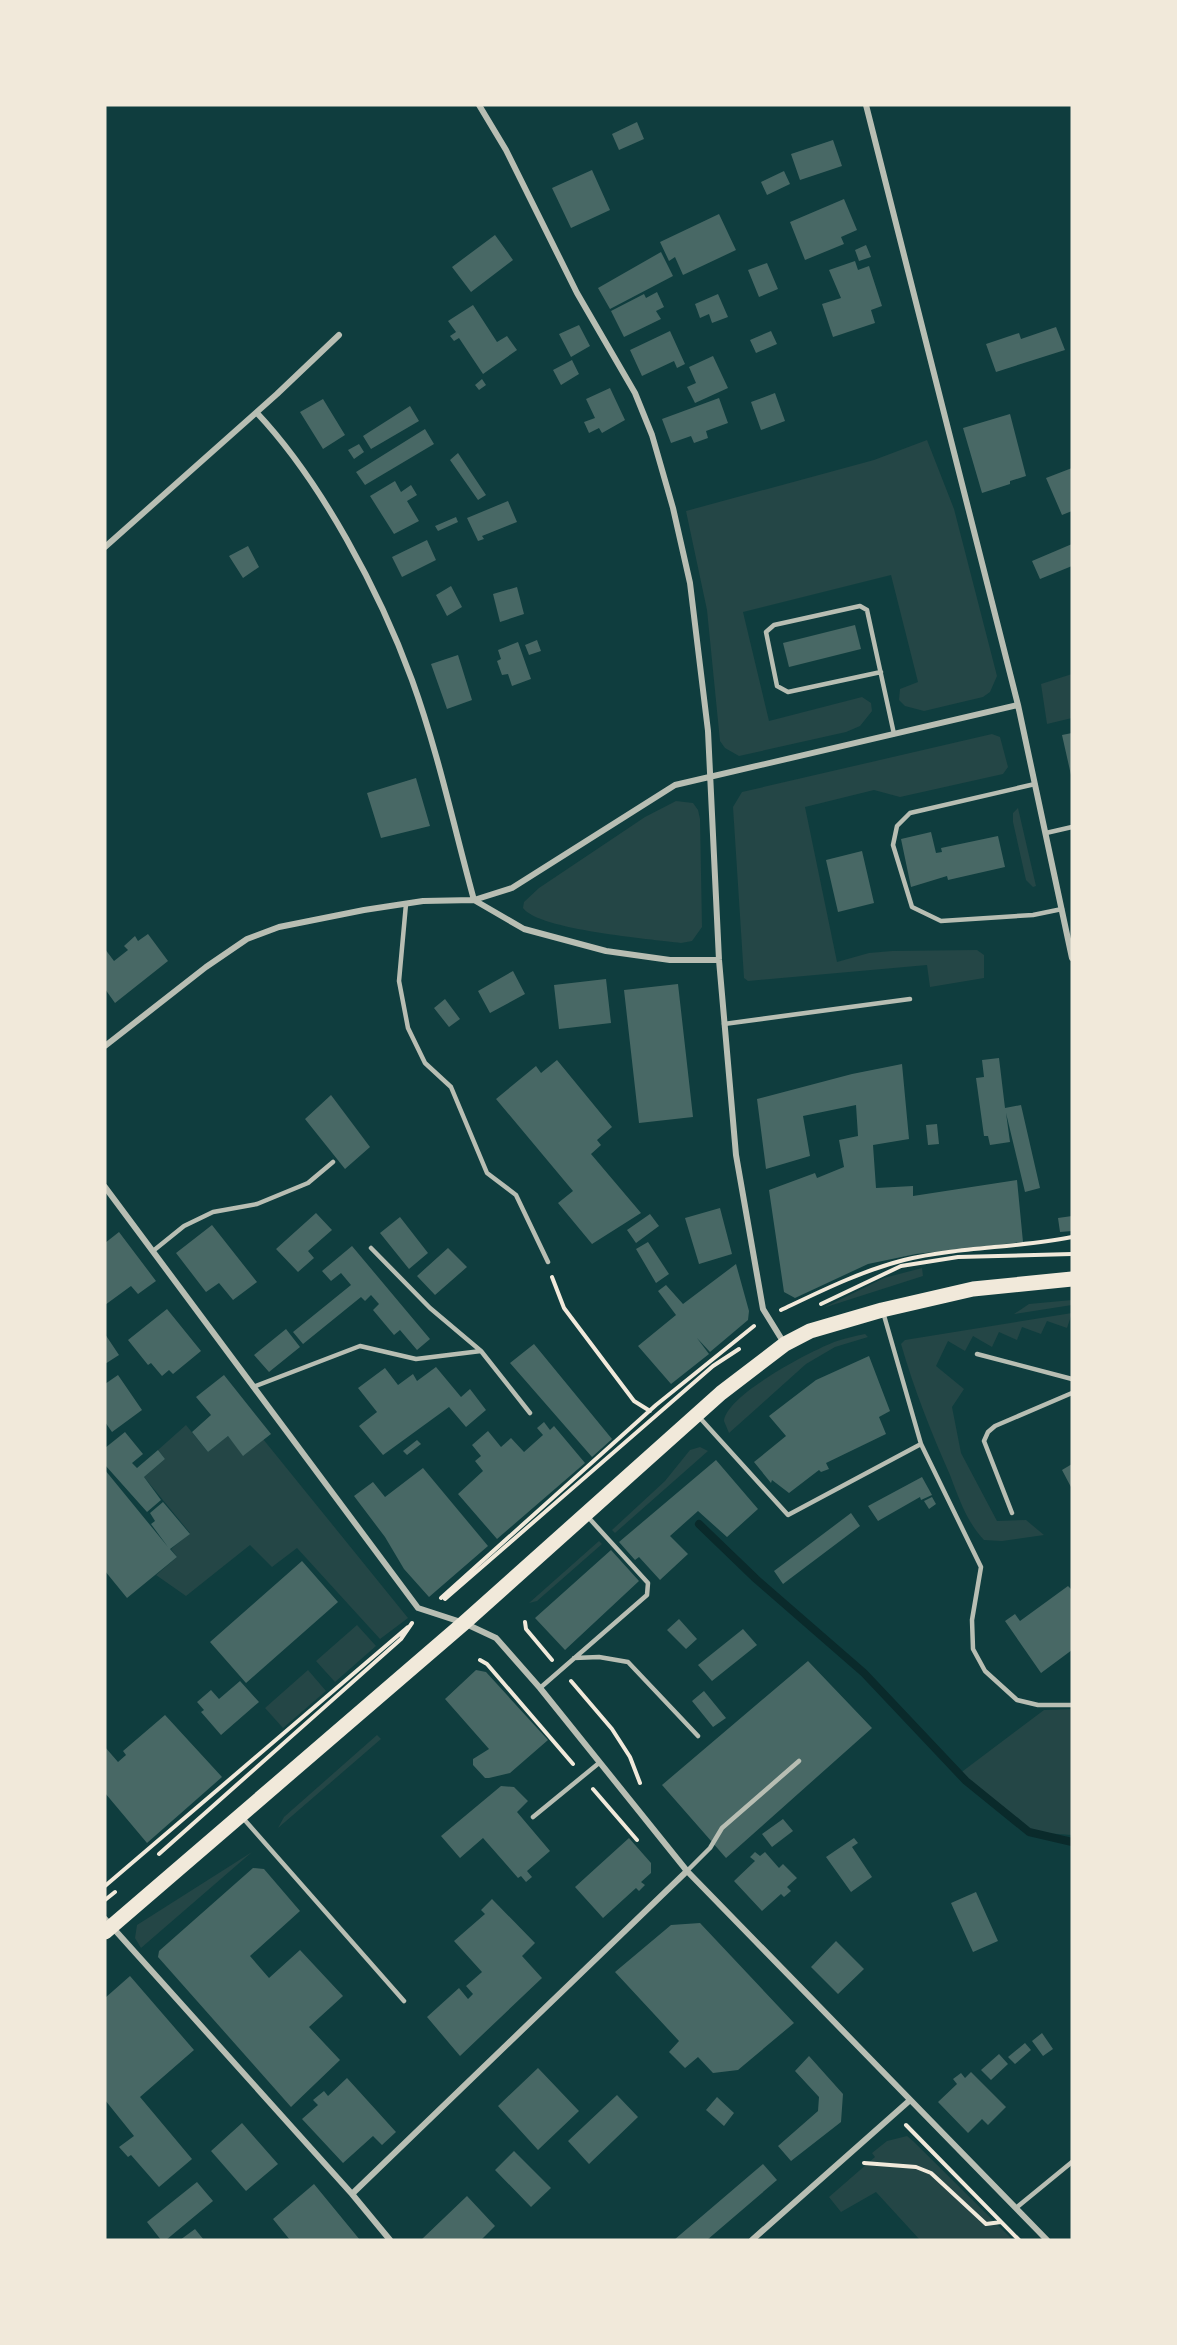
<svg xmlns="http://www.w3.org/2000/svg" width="1177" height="2345" font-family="'Fira Sans',sans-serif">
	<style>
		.green { fill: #244646 }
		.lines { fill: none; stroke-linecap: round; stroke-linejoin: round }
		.stream { stroke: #0a2a2b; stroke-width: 8 }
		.building { fill: #486865 }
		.path { stroke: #f1e9da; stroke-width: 4 }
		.service { stroke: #b8beb3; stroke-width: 4.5 }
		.minor { stroke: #b8beb3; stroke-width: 6 }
		.primary { stroke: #f1e9da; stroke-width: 15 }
	</style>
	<rect width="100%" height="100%" fill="#0f3d3e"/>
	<!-- green -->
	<path class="green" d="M927,440L954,509L997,676L990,692L983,697L924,711L905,706L899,700L900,689L918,682L891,575L743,612L769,721L862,697L871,703L872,711L860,726L846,732L739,756L725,748L720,741L707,610L686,511L874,460Z
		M1072,674V718L1047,724L1041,684Z
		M992,734L1000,737L1008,767L1003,774L900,797L874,790L805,807L837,962L869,953L892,951L977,950L984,955V978L930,987L927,965L748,981L744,978L733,807L742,792Z
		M676,801L693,803L698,810L700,819L702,927L692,941L681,943C651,939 539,930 523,908L524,902L539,888L645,817Z
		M1018,808L1036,886L1033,887L1026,880L1013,822V813Z
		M922,1268L923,1276L823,1308L884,1278Z
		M1072,1300V1305L1014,1314L1029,1304Z
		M1072,1313L1067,1328L1047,1321L1041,1334L1022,1327L1017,1340L999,1332L992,1347L973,1336L965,1351L948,1341L936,1366L964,1389L952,1407L961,1453L997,1521L1026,1520L1044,1535L1002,1541L984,1540C967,1522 959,1499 950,1475C931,1432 914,1389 901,1344L905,1340Z
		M865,1334L868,1337L835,1347L806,1364L729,1433L724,1421C726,1395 812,1350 837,1341C846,1338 855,1336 865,1334Z
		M186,1425L208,1452L228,1436L244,1455L263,1439L408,1618L380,1639L297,1548L272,1567L250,1545L186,1596L156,1575L177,1557L171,1549L190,1533L144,1477L165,1459L158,1450Z
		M700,1447L708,1451L615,1533L612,1530L665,1481L690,1450Z
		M599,1541L602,1544L537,1601L529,1603Z
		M357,1625L376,1646L335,1682L316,1661Z
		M308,1670L326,1691L283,1728L265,1708Z
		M1072,1709V1835L1029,1832L959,1774L1044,1710Z
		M377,1735L381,1739L278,1828L284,1817Z
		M252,1852L141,1948L135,1938L137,1925Z
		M907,2136L913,2141L1013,2240H920L876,2192L841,2212L829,2197L875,2157L872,2153L887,2141Z"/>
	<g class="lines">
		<!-- stream -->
		<path class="stream" d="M699,1524L756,1579L864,1673L966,1781L1029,1832L1072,1842"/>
	</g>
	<!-- building -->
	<path class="building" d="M637,122L644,139L619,150L612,134Z
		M833,140L842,166L800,180L791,154Z
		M592,170L610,210L571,228L552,188Z
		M784,171L790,184L767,195L761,182Z
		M844,199L857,230L841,237L844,244L805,260L790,222Z
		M719,214L736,250L683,275L675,257L669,261L660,242Z
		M495,235L513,260L471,292L452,267Z
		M866,245L871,257L859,261L855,250Z
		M661,252L673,276L610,309L598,288Z
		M855,261L858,270L869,266L882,306L871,310L875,323L833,337L822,304L841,298L829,270Z
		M767,263L778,289L759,297L748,270Z
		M657,292L664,307L656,311L661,319L624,337L611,311L644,294L646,298Z
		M718,294L728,317L712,323L709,314L700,318L695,304Z
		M473,305L497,342L507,336L517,350L483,374L459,338L454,341L450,336L456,332L448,321Z
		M579,325L590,346L571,357L559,334Z
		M1056,327L1065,350L996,372L986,344L1019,333L1021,339Z
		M670,331L685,364L677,368L674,361L642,376L630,350Z
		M771,331L777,344L756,353L750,340Z
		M713,356L728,388L695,403L687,387L696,383L689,367Z
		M572,360L579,374L561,385L553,370Z
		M482,379L486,385L479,390L475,385Z
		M610,388L625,420L602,433L599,428L589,433L584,422L595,418L586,399Z
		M775,393L785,421L761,430L751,402Z
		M719,398L728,423L706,431L708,438L694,443L691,436L671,443L662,419Z
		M323,399L345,435L323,449L300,412Z
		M410,406L419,421L371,449L363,436Z
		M1010,414L1026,476L1010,481V484L982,493L963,428Z
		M425,429L434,444L365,485L356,472Z
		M359,444L364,452L354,459L348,450Z
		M458,453L486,495L478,500L450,460Z
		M1072,468V511L1062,515L1046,478Z
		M395,481L401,492L411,485L417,495L407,501L419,521L394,534L370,496Z
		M508,501L517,522L482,536L484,539L478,541L467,518Z
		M456,517L458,522L438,531L435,526Z
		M427,540L436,560L402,577L392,557Z
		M1072,544V566L1040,579L1032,561Z
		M248,546L259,567L243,578L229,556Z
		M451,586L462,607L447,616L436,595Z
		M517,587L524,614L500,622L493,594Z
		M855,625L861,649L789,667L783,643Z
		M537,640L541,651L529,655L525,645Z
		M518,642L531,679L512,686L508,674L502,675L497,661L501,659L498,650Z
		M458,655L472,700L447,709L431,664Z
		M1072,733V775H1071L1062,735Z
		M416,778L430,826L381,838L367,793Z
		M931,832L936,853L942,852L941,848L998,836L1005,867L948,880L947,876L911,887L901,839Z
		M862,851L874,903L838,912L826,860Z
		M148,934L168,961L115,1003L105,989V949L114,961L128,950L124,946L135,936L138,941Z
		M513,971L525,994L490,1013L478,991Z
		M606,979L611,1023L559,1029L554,985Z
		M678,984L693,1117L639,1123L624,990Z
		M445,999L460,1019L449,1027L434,1008Z
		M999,1058L1005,1108L1021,1105L1040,1188L1025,1192L1006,1113L1010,1142L990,1145L988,1136H984L976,1078L984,1077L982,1060Z
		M557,1060L612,1127L597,1140L601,1145L591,1154L641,1213L592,1244L558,1203L573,1191L496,1099L536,1066L541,1073Z
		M902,1064L909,1139L873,1145L876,1188L913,1186V1196L1017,1180L1023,1242L916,1254L868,1264L795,1298L784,1292L769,1190L815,1173L817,1178L844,1167L839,1140L858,1136L856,1105L803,1116L810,1156L766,1169L757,1099L852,1074Z
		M331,1095L370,1147L345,1169L305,1119Z
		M937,1124L939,1144L928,1145L926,1125Z
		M720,1208L732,1254L699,1264L685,1218Z
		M316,1213L332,1230L308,1251L314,1258L298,1272L276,1249Z
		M650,1214L659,1226L636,1243L627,1230Z
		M1072,1216V1231L1060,1232L1058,1218Z
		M400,1217L428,1253L409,1269L380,1233Z
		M212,1225L257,1282L233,1300L219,1283L206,1292L176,1253Z
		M119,1232L156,1281L138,1294L131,1286L105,1305V1243Z
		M648,1242L669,1274L656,1283L636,1249Z
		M352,1246L430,1339L417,1350L400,1330L394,1335L373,1310L379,1304L371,1295L365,1301L361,1297L303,1344L293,1332L351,1285L341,1273L331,1281L322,1271Z
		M448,1248L467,1267L435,1295L417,1276Z
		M736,1264L749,1311L748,1320L710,1352L697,1338L709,1354L671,1384L638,1346L676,1315L658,1291L666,1285L683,1304Z
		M167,1309L201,1351L173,1374L169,1370L162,1376L151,1363L148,1365L128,1340Z
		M286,1329L300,1347L269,1372L254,1355Z
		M105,1334L119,1355L105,1364Z
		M534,1344L612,1439L592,1457L510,1363Z
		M869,1356L890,1411L879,1417L886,1434L826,1463L829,1469L821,1472L819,1470L789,1493L772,1480L771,1483L754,1462L786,1436L769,1416L816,1380Z
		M436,1367L461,1397L470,1389L486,1410L466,1427L449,1407L383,1455L359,1426L377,1412L358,1388L385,1368L398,1385L413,1374L417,1381Z
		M118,1375L142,1410L112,1432L105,1422V1384Z
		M224,1375L271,1434L243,1456L228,1436L208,1452L192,1432L211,1415L196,1397Z
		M544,1422L550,1430L554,1426L585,1463L497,1539L458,1494L483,1471L475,1461L481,1456L472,1445L488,1431L501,1447L511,1438L524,1452L543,1435L537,1428Z
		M125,1432L143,1454L132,1463L137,1468L158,1450L165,1459L144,1477L161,1500L147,1512L105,1465V1448Z
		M417,1440L421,1444L407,1455L403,1451Z
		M716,1460L758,1509L727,1537L698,1511L670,1536L688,1554L660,1580L639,1557L635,1560L619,1542Z
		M1072,1464V1489L1062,1470Z
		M423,1468L488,1546L429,1597L404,1569L385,1537L354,1496L373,1482L385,1497Z
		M105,1470L168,1547L151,1524L155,1521L150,1513L163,1502L190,1534L170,1549L177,1557L127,1598L105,1571Z
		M922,1477L932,1495L921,1500L920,1497L878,1521L868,1506Z
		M932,1497L936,1504L929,1509L924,1501Z
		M851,1513L860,1526L783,1584L774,1571Z
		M611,1550L639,1581L565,1650L535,1618Z
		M302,1561L338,1602L246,1683L210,1642Z
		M1068,1586L1072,1590V1650L1041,1673L1005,1621L1015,1614L1020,1621Z
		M679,1619L697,1639L686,1649L667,1630Z
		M743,1629L757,1645L712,1681L698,1665Z
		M808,1661L872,1728L726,1858L662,1785Z
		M476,1670L486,1672L548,1740L510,1773L489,1778H485L473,1765V1759L489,1749L445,1699Z
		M240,1681L259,1702L221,1735L201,1712L204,1710L197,1702L211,1690L219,1699Z
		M704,1691L726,1718L713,1727L692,1701Z
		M165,1715L222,1777L147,1843L105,1793V1747L118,1762L126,1755L123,1751Z
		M501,1786L514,1787L528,1801L517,1812L550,1851L527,1871L532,1877L526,1882L521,1876L518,1878L483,1838L460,1858L441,1836Z
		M783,1819L793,1831L772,1847L762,1834Z
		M629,1838L651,1863V1873L641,1882L645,1885L639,1891L636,1888L603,1918L575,1887Z
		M854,1838L858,1843L852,1847L872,1877L851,1892L826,1857Z
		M755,1852L760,1856L765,1852L779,1868L783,1864L797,1878L787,1887L791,1891L784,1897L781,1894L762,1911L734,1881L755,1861L750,1857Z
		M253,1868L264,1869L300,1911L250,1956L269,1978L300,1950L343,1996L309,2027L340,2060L291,2107L158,1957L159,1951Z
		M976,1892L998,1941L973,1952L951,1903Z
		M492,1899L535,1943L522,1956L542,1978L460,2056L427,2017L459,1988L468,1999L473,1994L466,1986L482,1972L454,1941L485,1914L481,1910Z
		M700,1923L794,2023L738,2070L713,2073L698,2057L685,2068L669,2052L679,2041L615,1972L671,1925Z
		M836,1941L864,1969L838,1994L811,1967Z
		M130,1976L194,2050L140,2097L192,2159L159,2187L131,2155L128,2157L119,2147L134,2136L105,2100V1998Z
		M1042,2033L1053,2049L1043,2056L1032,2041Z
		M1025,2043L1031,2050L1015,2064L1008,2057Z
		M999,2054L1008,2064L991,2080L981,2070Z
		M809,2056L843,2094L841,2122L791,2161L778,2146L818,2111L819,2097L795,2071Z
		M538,2068L579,2111L538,2150L498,2106Z
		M971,2072L1006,2107L988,2125L982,2119L968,2133L938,2102L957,2084L953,2079L961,2073L965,2078Z
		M347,2078L396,2132L382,2145L373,2136L343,2163L302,2119L318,2105L313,2100L324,2091L328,2096Z
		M617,2095L638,2117L589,2164L568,2141Z
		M717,2097L734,2113L724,2126L706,2110Z
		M242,2123L278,2164L246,2191L211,2151Z
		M514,2151L551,2188L531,2207L495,2170Z
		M763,2164L777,2180L707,2240H674Z
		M197,2182L213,2201L166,2240H161L147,2222Z
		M314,2184L360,2240H290L273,2219Z
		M467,2196L495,2226L481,2240H421Z
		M195,2229L204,2240H180Z"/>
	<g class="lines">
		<!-- path -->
		<path class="path" d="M552,1277L564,1308L634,1401L650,1411
			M821,1304L901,1266L958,1257L1072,1254
			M781,1310C821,1291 861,1271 904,1260C958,1247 1017,1248 1072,1237
			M441,1598L656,1405L754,1326
			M445,1599L713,1366L739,1349
			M525,1622L526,1629L552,1660
			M480,1660L487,1664L573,1764
			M571,1681L612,1729L630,1757L640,1783
			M593,1789L637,1840
			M159,1854L401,1639L412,1623
			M105,1886L408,1627
			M105,1900L115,1892
			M906,2125L1019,2240
			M864,2163L916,2167L931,2173L986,2224L1001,2222"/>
		<!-- service -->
		<path class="service" d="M881,672L788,692L777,686L766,632L774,625L860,606L867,610L894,734
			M1035,784L910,813L897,826L893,845L912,907L941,921L1033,915L1062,909
			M1046,833L1072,827
			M406,904L399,981L408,1028L425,1063L451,1087L487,1173L516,1195L548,1262
			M724,1024L910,999
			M371,1248L430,1308L481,1351
			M153,1251L184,1226L213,1212L257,1204L308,1183L333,1162
			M883,1312L921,1444L981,1567L972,1620L973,1649L985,1671L1017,1700L1038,1705H1072
			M977,1354L1072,1379
			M253,1387L360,1346L416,1359L481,1351L530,1413
			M700,1418L788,1515L921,1444
			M1012,1513L984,1441L988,1432L995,1426L1072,1393
			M574,1658L599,1657L628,1662L698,1736
			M540,1688L647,1595L648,1583L588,1517
			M242,1817L404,2001
			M533,1817L599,1763
			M687,1871L710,1848L722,1828L799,1761
			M1016,2208L1072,2162"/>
		<!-- minor -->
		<path class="minor" d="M479,105L506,150L577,293L635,393L652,435L673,508L690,583L708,731L719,960L736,1155L763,1309L784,1343
			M866,105L1018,705L1072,958
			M257,413C321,481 380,592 412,680C438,752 454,827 474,900
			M105,547L277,394L339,335
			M474,900L524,929L606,951L670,960H719
			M105,1046L206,967L247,939L279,927L364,910L423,901L474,900L512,888L675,785L1018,705
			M105,1187L418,1608L464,1623L496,1638L540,1688L687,1871L1047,2240
			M105,1919L352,2194L390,2240
			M352,2194L687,1871
			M752,2240L909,2101"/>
		<!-- primary -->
		<path class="primary" d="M105,1932L464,1623L721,1393L785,1344L810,1331L882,1310L973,1289L1072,1279"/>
	</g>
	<!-- border -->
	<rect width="1177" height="2345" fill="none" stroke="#f1e9da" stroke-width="213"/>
</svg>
